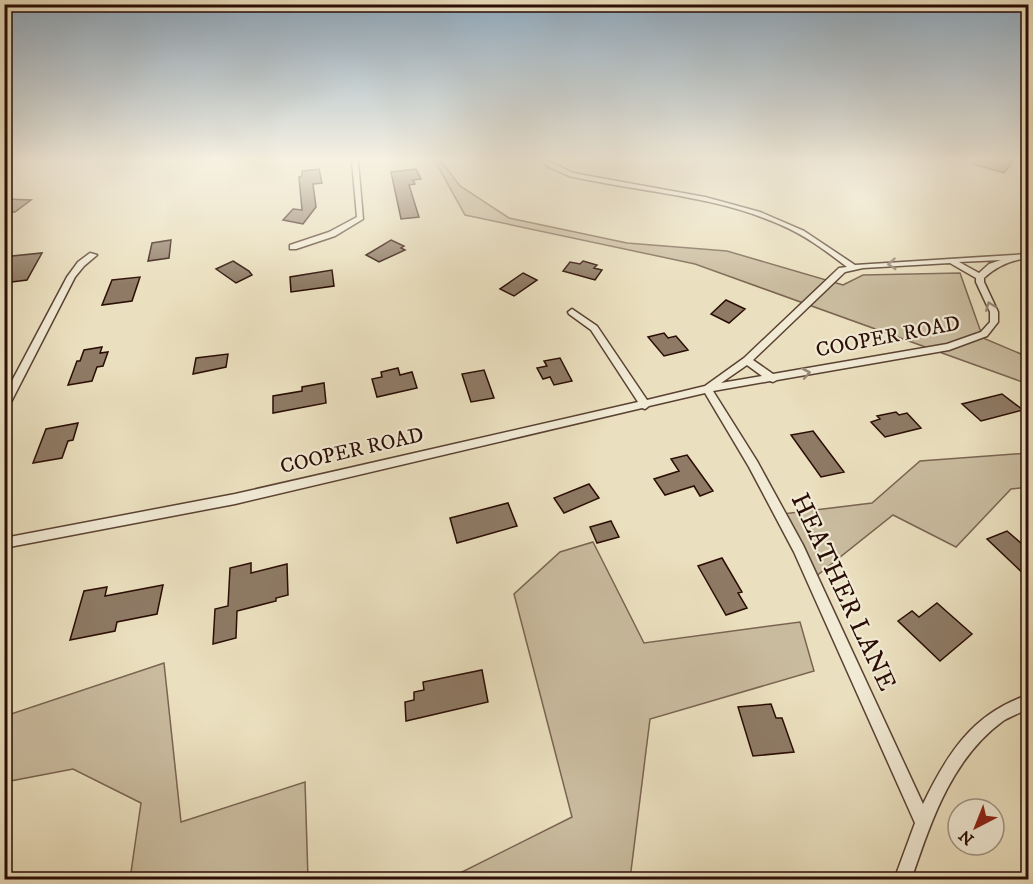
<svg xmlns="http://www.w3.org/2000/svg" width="1033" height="884" font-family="'IM FELL DW Pica',serif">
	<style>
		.green { fill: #c9bb9e; stroke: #7a6451; stroke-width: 1.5 }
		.building { fill: #8e7a65; stroke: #2a0d04; stroke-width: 1.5 }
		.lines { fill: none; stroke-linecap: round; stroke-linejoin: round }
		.minor-casing { stroke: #5a4232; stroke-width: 3 }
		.minor { fill: #f1ead5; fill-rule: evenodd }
		.oneway { stroke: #978777 }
		.labels { text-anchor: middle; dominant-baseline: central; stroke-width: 4.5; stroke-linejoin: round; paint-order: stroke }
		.street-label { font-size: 21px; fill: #2a0d04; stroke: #f1ead5 }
		.near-street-label { font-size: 26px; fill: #2a0d04; stroke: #f1ead5 }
	</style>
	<rect width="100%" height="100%" fill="#eadfbe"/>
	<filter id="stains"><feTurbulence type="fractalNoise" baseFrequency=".00333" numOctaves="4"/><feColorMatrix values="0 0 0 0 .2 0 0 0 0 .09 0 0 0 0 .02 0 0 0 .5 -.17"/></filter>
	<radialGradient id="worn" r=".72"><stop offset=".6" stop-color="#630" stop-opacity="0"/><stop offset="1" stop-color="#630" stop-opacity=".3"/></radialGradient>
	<!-- green -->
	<path class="green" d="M435,161H441L460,186L509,218L627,243L727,251L843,285L863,275L960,273L983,338L1028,357V384L695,264L465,215Z
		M1028,453V487L1011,489L956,547L893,515L810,581L782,514L872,503L920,461Z
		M593,542L644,643L800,622L814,671L650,719L630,879H448L572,817L514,594L560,552Z
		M164,663L181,822L305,782L308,879H130L141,803L73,769L5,782V716Z"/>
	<!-- building -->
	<path class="building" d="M973,161H1013L1004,173L972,164Z
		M319,169L322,183L313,184L316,207L303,224L283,220L293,209L302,210L299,177L302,176V171Z
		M416,169L421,179L413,180L415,184L409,185L419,217L401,219L391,172Z
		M4,199L31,200L15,212H4Z
		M171,240L169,258L148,261L152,243Z
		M391,240L404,246L401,248L405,250L379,262L366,255Z
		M42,253L27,280L4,283V269L12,256Z
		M233,261L249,271L252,275L236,283L216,269Z
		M583,261L597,265L594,268L602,270L595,280L563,271L570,262L580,264Z
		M332,270L334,286L291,292L290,277Z
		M523,273L537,280L514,296L500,289Z
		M140,277L132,301L102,305L112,280Z
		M726,300L745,309L729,323L711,314Z
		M664,333L668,338L676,336L688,350L664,356L648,337Z
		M102,347L100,353L108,352L103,366L97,367L92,381L68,385L77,361H80L84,350Z
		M228,354L226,367L193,374L196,358Z
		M560,358L572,381L554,385L550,377L543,379L537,368L547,366L544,361Z
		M398,368L400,375L412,372L417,388L377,397L372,379L382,377L381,372Z
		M484,370L494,398L471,402L462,374Z
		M324,383L326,403L273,413V396L302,391V387Z
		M1002,394L1023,410L981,421L962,404Z
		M896,412L899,415L907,413L921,428L885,437L871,422L880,419L877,416Z
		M78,423L73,440L68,441L62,458L33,463L46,429Z
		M813,431L844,472L821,477L791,435Z
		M687,455L713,491L700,496L694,486L665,495L654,479L679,471L671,459Z
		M589,484L599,498L564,513L554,498Z
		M508,503L517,526L457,543L450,518Z
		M611,521L619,537L597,543L590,527Z
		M1007,531L1029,550V579L987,539Z
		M722,558L742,592L738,593L747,608L726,615L698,566Z
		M251,563V573L287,564L288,595L276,598V601L237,611L236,638L213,644L215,609L228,606L230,568Z
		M163,585L157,614L117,622L115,631L70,640L84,591L107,587L105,596Z
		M937,603L972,634L940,661L898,621L912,611L919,617Z
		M482,670L488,702L406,721L405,702L414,700V692L424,690L423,682Z
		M771,704L776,718H782L794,752L753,756L738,707Z"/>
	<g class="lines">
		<!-- minor casing -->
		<g class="minor-casing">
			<path id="minor" d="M352,161H358L363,219L335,236L296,249H290V245L329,232L357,217Z
				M542,161H549L573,173L705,197L760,212L804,231L855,265L1028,254V258C1011,260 997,266 984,278V282L998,312V322L987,336L949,350L777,380L773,382L770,381L713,391L757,461L803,545L923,804C947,754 973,713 1028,695V709C1020,713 1011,716 1003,721C951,759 931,822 911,880H894L915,823L794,552L749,467L705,393L649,406L645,409L642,408L235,504L4,548V538L235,494L638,402L591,330L569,314L568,312L572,309L597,326L647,400L705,386L744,358L839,268L847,267C826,251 805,235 781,225C714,195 639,192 569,176L549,167ZM1001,260L989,264L979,273L959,262ZM950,263L976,278V282L990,312V322L981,332L947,344L773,374L753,360L845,272L863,268ZM747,365L762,376L721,383Z
				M90,253L97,255L84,266L75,277L9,406L4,409V396L67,277L78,262Z"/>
		</g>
		<!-- minor -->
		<use href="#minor" class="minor"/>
	</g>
	<!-- one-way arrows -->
	<defs><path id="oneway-chevron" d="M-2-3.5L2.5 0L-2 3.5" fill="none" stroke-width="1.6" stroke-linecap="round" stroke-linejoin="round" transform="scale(1.5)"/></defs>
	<g class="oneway">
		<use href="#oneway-chevron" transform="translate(892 264) rotate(176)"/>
		<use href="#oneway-chevron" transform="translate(990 306) rotate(-111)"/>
		<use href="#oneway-chevron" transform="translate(806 373) rotate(-10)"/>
	</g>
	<!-- sky -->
	<linearGradient id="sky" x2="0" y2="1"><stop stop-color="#8fa9be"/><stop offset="0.56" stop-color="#f6f1e2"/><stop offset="1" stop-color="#f6f1e2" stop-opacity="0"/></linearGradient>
	<rect width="1033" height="285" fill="url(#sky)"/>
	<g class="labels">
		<!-- street labels -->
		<g class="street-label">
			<text transform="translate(888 337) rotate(-11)">COOPER ROAD</text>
			<text transform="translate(352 451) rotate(-13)">COOPER ROAD</text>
		</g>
		<!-- near-street labels -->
		<g class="near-street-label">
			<text transform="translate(843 592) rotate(65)">HEATHER LANE</text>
		</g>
	</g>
	<!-- margin -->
	<rect width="1033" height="884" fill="none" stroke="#eadfbe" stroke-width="24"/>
	<rect x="6" y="6" width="1021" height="872" fill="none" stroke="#2a0d04" stroke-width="3"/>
	<rect x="12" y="12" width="1009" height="860" fill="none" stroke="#2a0d04" stroke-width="1.5"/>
	<!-- north arrow -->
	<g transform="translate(976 827) rotate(222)"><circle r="28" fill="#f1ead5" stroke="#a19281" stroke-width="1.5"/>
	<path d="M0-4.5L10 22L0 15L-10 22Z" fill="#8f2418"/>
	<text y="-9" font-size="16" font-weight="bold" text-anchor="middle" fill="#2a0d04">N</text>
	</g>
	<rect width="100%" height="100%" filter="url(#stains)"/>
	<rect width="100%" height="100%" fill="url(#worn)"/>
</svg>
